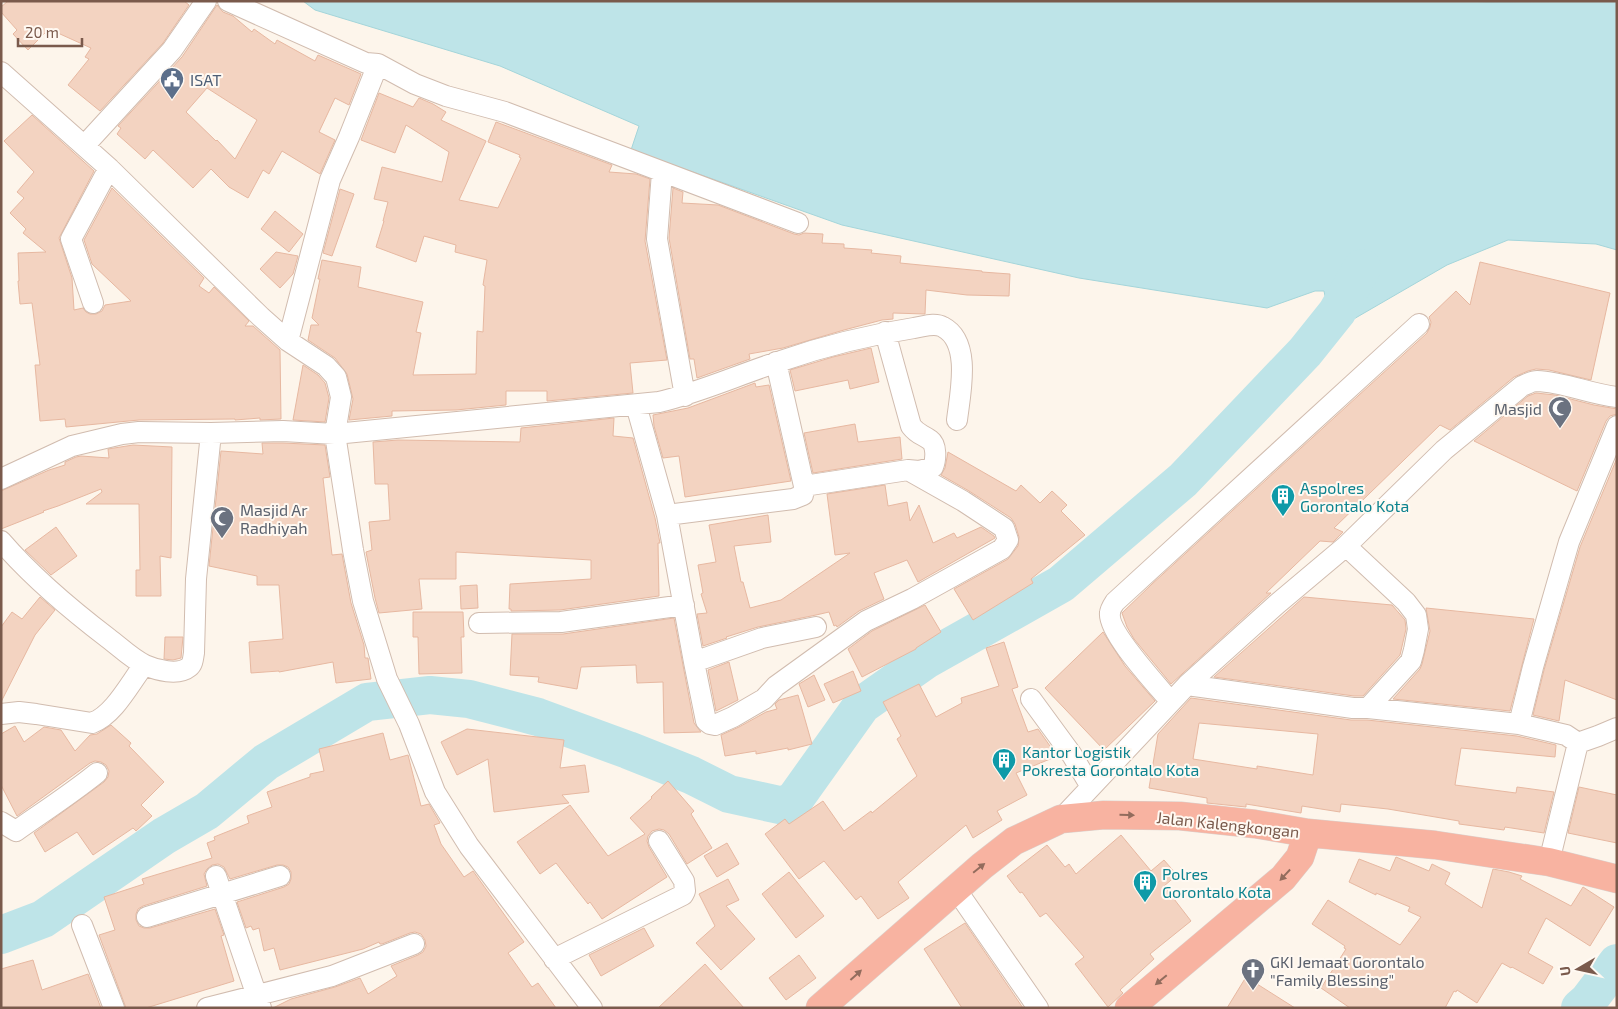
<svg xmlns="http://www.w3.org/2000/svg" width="1618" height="1009" font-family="'Exo 2',sans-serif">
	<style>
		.water { fill: #bee4e8; stroke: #a4d5da }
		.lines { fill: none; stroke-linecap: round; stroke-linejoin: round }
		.river { stroke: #bee4e8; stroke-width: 38 }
		.building { fill: #f3d3c1; stroke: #e7b8a1; fill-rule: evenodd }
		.street-casing { stroke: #d1bcaf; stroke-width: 22 }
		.highway-casing { stroke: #dad1cd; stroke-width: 29 }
		.street { stroke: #fff; stroke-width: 20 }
		.highway { stroke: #f8b3a1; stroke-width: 28 }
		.oneway { fill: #936c5d }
		.labels { text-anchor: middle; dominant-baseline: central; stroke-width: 4; stroke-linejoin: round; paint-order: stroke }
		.service-label { font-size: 16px; fill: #4e5e75; stroke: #fff9f2; text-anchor: start }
		.worship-label { font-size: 16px; fill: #5b616d; stroke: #fff9f2; text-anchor: start }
		.culture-label { font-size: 16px; fill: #0d838f; stroke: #fff9f2; text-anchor: start }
		.street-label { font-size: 16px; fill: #7a5a4c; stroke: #fff9f2 }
	</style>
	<rect width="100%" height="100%" fill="#fdf5eb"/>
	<!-- water -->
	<path class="water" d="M303,1H1468L1487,2L1617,1V250L1596,244L1508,240L1447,265L1352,320L1327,306L1324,291H1315L1267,308L1079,278L842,225L631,150L639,126L500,66L315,10Z"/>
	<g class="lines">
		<!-- river -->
		<path class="river" d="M1,935L43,919L164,836L207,811L266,762L367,702L430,695L469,699L538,717L628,750L691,775L729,794L784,806L795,799L862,705L926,660L1061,584L1183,480L1305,352L1337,312L1362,268
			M1580,1008L1588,1001L1617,963"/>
	</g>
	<!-- building -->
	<path class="building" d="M8,1H184L189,5L163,43L100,111L68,85L89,59L85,57L91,48L49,29L28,50L13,34L17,30L1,12V7Z
		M217,5L223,12L233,16L252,32L254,29L275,44L277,40L315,61L318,55L361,74L349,105L335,98L319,132L335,140L320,174L282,151L269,174L263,170L248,198L229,187L211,169L193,188L153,150L145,159L117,134L121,128L118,126L182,57ZM207,88L257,120L235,159L217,140L216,141L186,112Z
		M379,93L413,107L419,98L433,104L446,112L441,120L486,141L459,200L498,208L521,158L519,157L520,155L488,142L496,122L612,165L609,172L636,174L650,179L645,241L667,360L630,363L633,393L547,401V391H506V405L456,410L392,411V416L349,420L353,399L347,374L335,358L308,340L311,325H319L312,318L320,279H318L322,260L361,267L358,287L423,302L416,332L421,333L413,375L476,374L477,331L483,332L485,286L483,285L487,260L455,252L456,245L424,236L416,262L376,247L384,221H383L388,202L374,199L382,167L442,182L449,152L406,125L395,153L361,140Z
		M32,115L94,171L59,238L72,278L74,310L83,308L86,312L90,314H96L102,311L105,305L131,301L92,264L84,240L112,188L204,278L199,286L209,293L214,287L249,321L245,326H253L280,350L281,419L260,420V418L235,420V419L139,420L66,427L65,419L40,421L35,365H40L32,303L20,304L18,281H19L18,253L46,252L23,233L26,229L10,213L24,198L17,192L34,172L4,141Z
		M673,188L683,192L682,203L718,205L794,234L799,235L804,233L823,234L822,243L844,244V248L872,250L871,253L901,256L900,263L982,271V272L1010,274L1009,296L967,295L926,290L925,314L893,313V319L882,320L844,330L783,348L749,354L750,359L697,378L694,359H690L669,238Z
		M340,189L354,194L332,256L323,253Z
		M275,211L303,234L289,252L261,229Z
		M276,252L298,256L293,274L280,288L260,269Z
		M1480,262L1610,293L1591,380L1549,370L1536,369L1528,371L1514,377L1450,430L1440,425L1334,528L1343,532L1333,542L1320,541L1266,593H1271L1171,684L1134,639L1127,627L1122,613L1152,584L1427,333L1430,327L1431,322L1429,317L1456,291L1470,305Z
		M871,348L879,382L850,389L848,380L795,391L790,370L833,357Z
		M303,365L318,375L325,383L329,398L325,422L293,420Z
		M755,383L756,387L769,385L791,481L685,497L679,456L663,458L654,426L653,415L688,408Z
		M1536,393L1555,395L1594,405L1617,409V414L1610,416L1606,421L1577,491L1474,441L1528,396Z
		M614,418L613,436L633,438L655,518L660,543H658L659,596L560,610L511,611V609H509L510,584L591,579V560L456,552V579H419L422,609L379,613L375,598L366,552L372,550L369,522L390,520L388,484H375L373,442L398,440L520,442L521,428Z
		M855,424L858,442L900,437L902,459L813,473L804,433Z
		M262,443H283L325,445L330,477L323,478L332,555L342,554L351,603L364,645L365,658H368L371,679L336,683L333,662L279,672V671L251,673L249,642L283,639L279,585H257V576L209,566L221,451L263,454Z
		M133,445L172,447L171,558L160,556L161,596H136V570H140L139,504H86L102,492L101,489L58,506L43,511L44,512L1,529V491L49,470L65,465V462L76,457L81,456L109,458L108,449Z
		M948,452L1016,491L1021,485L1040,503L1052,491L1067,505L1061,511L1085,535L1031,579L1033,583L973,620L954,589L1008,559L1018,546L1019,537L1015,524L1011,518L969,491L941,475L945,468Z
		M1617,458V700L1565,680L1559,721L1533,715L1544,670L1580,547Z
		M885,485L888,506L907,502L910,521L919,505L933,543L954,533L957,538L981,527L994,536L995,538L918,582L907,560L874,573L884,599L859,611L837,627L836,625L834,626L829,612L816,615L758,627L726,637L727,638L703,646L697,614L707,613L701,594L703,593L698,565L716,562L709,525L768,515L771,542L734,546L741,582H743L750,608L781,600L850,553L835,555L827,494Z
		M56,527L77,556L51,575L25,550Z
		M477,585L478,608L461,609L460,586Z
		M40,597L55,610L35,635L1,702V627L12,612L22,619Z
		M1304,597L1392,605L1405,620L1406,629L1400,655L1363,696H1354L1214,677Z
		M925,605L941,632L916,648V649L862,677L848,649L872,631Z
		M1426,608L1534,619L1510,711L1393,699L1420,669L1422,664L1430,631Z
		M413,612H463L464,637H461L462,673L419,674L418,637H413Z
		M674,618L694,723L701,732L664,733L663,682L637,683L636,665L581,667L577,689L538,682L539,677L510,675L512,634H563Z
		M1103,632L1125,666L1155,701L1104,750L1045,688Z
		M165,637H183L181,658L173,660L164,659Z
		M1004,642L1018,687L1012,689L1028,732L1038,729L1050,746L1055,757L1016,773L1027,795L997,811L1002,820L973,838L966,825L898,882L909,898L878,919L861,896L856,900L824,861L799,879L765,834L785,819L789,824L823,801L844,831L871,811L872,813L917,776L897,739L901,736L883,702L919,684L936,717L962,703L961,698L999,686L986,648Z
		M729,662L738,700L716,711L708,670Z
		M853,671L861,691L833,703L824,684Z
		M814,675L825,700L808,707L799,684Z
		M798,695L812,744L788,750V748L756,754V751L725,756L721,735L739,727L766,712L777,709L775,704L779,700Z
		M1191,698L1351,720H1367L1517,736L1556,745L1555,757L1461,748L1455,785L1516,793L1517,787L1554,792L1544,833L1505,827L1504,830L1459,824V821L1388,809L1341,804L1340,812L1302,806L1301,813L1246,804V807L1207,803V798L1149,788L1158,734ZM1199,723L1318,734L1313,775L1257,766V769L1193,759Z
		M111,725L131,743L129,746L164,782L141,805L152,816L136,831L133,828L93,855L77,832L45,852L34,833L104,782L108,777L109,771L106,765L101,762L95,761L90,763L17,816L1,785V734L15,726L24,742L44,727L61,730L75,751L90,735L97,734Z
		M467,729L564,740L560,768L585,765L589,792L562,795L569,803L494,812L488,759L457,775L441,742Z
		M383,733L390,760L408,755L421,806L429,804L439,821L440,823L434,825L441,844L464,877L473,871L524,942L508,953L532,987L538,983L556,1008H273L291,999L335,987L360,978L368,994L397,976L391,966L418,955L423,952L426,946L425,940L421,934L415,932L410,933L382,944H380L379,942L363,949L280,970L274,948L264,951L259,928L253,930L251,926L246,928L237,902L284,887L289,884L291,879V872L288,867L283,865H277L230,879L224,867L218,864L212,865L207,869L204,874L207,886L143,906L138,909L136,914V920L139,926L144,928H150L215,909L224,935L221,936L234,981L146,1008H126L99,935L115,930L104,897L144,884L142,879L212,858L207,843L215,840L214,837L249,823L247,816L272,807L267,792L310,777V774L324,771L319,749Z
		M668,781L694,811L691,814L712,848L687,864L669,834L664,830L659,829L652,831L648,836L647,841L649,847L667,877L602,919L590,902L588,904L556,863L540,874L517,842L570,805L608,856L645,834L630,818L652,798L651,797Z
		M1579,787L1617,795V843L1568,833Z
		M1121,835L1151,871L1164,860L1177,875L1164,886L1191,921L1150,954L1154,959L1120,990L1123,993L1108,1007L1075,964L1084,957L1046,913L1040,917L1022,892L1020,893L1007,876L1047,845L1065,867L1069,864L1076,874Z
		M727,843L739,864L717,877L704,856Z
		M1396,857L1429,871L1432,864L1450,873L1445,884L1482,908L1493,869L1509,872L1522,876L1520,879L1571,906L1583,887L1614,907L1590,946L1546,918L1528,953L1553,967L1543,984L1512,967L1511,968L1502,963L1477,1003L1457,990L1456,992L1454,991L1445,1008H1350L1321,988L1346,949L1344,948L1345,946L1312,924L1328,900L1400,945L1421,917L1408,911L1410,907L1376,893V895L1349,882L1359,859L1390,871Z
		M789,872L824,916L796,938L762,894Z
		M728,879L739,900L726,906L755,939L721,970L696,943L715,926L699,894Z
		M965,923L1023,1008H962L924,949Z
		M644,928L654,946L601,976L589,955Z
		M799,955L816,978L786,1000L769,978Z
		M33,960L42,990L88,974L101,1008H1V969Z
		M705,964L744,1008H658Z
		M1246,977L1295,1008H1227Z"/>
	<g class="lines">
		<!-- street casing -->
		<g class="street-casing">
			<path id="street" d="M228,1L366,63L378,64L415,84L446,96L505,112L798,223
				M1,72L109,168L261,317L288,341L326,366L336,377L341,397L335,434L353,550L363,601L387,679L409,724L435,792L469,846L592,1008
				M84,146L172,50L206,1
				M662,172L657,239L685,396
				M93,303L71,239L109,168
				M288,341L330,180L349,137L378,64
				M636,405L667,515L694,662L762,638L816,627
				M1,479L72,446L122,434L139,432L211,433L283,431L335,434L659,402C701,392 740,374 781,361C824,346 869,335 914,328C923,327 934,322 943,327C972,342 960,394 957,420
				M804,486L908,470L919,471L933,467C936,460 937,445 930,440C922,434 918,435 911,426L885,332
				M667,515L793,499L803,495L804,486L776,362
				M1,541C33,578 70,609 108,638C120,647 132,659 145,665C156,670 178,676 189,667C193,664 193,658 194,653L196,579L211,433
				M1346,546L1406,602L1416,615L1418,629L1414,650L1411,661L1368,708
				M479,623L561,622L684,605
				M694,662L706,721L710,724L715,725L733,717L764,699L776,686L866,621L912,599L1002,549L1008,540L1004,528L963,501L908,470
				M1187,685L1353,708H1368L1519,724L1566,735L1578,743L1549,862
				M1031,699L1072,755L1091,787
				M1171,702C1158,686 1107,632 1110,613C1110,610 1113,605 1115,602L1419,324
				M1,714L19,712L36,714L92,723C114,715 130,683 144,665
				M1519,724L1533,667L1569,542L1617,426
				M1578,743L1598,736L1617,728
				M1061,819L1187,685L1277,604L1346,546L1444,450L1522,386C1527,384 1532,381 1537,381C1564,382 1590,394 1617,397
				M1,822L16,831C43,812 71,794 97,773
				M216,876L261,1008
				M955,888L1038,1008
				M147,917L280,876
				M82,925L114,1008
				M554,959L683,895L685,891L684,881L659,841
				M207,1008L332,976L414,944"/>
		</g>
		<!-- highway casing -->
		<g class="highway-casing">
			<path id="highway" d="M820,1008L982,866L1014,841L1061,819L1104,815L1180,816L1255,824L1308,833L1435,845L1549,862L1617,879
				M1129,1008L1283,878L1300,857L1308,833"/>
		</g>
		<!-- street -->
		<use href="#street" class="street"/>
		<!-- highway -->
		<use href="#highway" class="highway"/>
	</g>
	<!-- one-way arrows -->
	<defs><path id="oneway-solid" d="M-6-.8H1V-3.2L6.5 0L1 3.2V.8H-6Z" transform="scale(1.25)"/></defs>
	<g class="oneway">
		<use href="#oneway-solid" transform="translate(1127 815) rotate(1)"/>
		<use href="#oneway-solid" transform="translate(979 868) rotate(-39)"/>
		<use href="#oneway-solid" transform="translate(1285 875) rotate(133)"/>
		<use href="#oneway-solid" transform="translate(856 975) rotate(-42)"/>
		<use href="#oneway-solid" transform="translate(1161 980) rotate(140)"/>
	</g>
	<!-- icons -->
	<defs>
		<g id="civic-pin" transform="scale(1.25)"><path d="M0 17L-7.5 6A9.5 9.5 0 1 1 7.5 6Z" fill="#5c6f8a" stroke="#fff9f2"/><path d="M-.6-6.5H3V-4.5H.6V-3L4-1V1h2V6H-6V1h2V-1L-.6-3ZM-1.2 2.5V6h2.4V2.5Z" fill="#fff"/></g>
		<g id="mosque-pin" transform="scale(1.25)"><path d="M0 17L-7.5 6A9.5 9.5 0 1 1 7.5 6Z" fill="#6b7280" stroke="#fff9f2"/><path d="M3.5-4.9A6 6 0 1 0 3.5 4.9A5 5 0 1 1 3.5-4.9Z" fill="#fff"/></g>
		<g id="building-pin" transform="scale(1.25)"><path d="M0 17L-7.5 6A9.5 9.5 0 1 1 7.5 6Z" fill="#0f9aa8" stroke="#fff9f2"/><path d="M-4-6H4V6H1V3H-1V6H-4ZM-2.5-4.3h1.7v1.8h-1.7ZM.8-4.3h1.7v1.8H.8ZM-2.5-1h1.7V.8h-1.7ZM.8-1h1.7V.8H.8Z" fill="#fff"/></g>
		<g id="church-pin" transform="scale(1.25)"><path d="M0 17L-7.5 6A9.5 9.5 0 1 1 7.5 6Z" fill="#6b7280" stroke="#fff9f2"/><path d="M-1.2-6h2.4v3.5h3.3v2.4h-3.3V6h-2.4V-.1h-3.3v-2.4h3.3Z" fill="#fff"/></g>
	</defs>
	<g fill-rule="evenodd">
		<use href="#civic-pin" x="172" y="79"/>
		<use href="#mosque-pin" x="1560" y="408"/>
		<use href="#building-pin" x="1283" y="496"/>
		<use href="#mosque-pin" x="222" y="518"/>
		<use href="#building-pin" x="1004" y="760"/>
		<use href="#building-pin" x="1145" y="882"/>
		<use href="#church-pin" x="1253" y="970"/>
	</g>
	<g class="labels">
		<!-- service labels -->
		<g class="service-label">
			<text x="190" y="79">ISAT</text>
		</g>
		<!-- worship labels -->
		<g class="worship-label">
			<text x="1542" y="408" text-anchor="end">Masjid</text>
			<text x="240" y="509">Masjid Ar<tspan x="240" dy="18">Radhiyah</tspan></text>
			<text x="1270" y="961">GKI Jemaat Gorontalo<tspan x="1270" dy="18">"Family Blessing"</tspan></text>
		</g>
		<!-- culture labels -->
		<g class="culture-label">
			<text x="1300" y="487">Aspolres<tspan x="1300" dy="18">Gorontalo Kota</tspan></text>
			<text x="1022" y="751">Kantor Logistik<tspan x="1022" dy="18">Pokresta Gorontalo Kota</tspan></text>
			<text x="1162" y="873">Polres<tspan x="1162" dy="18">Gorontalo Kota</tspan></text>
		</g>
		<!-- street labels -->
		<g class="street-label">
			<text transform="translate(1228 824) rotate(6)">Jalan Kalengkongan</text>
		</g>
	</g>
	<!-- border -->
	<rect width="1618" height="1009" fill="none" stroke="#7a5a4c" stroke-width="5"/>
	<!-- north arrow -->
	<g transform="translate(1578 969) rotate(261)" stroke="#fff9f2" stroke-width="4" paint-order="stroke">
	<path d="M0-4L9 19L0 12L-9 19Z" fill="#7a5a4c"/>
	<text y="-8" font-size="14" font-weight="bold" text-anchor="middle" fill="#7a5a4c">U</text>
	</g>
	<!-- scale -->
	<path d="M18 38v8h64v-8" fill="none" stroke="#7a5a4c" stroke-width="2.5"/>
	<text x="25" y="38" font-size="15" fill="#7a5a4c" stroke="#fff9f2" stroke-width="4" paint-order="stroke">20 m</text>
</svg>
